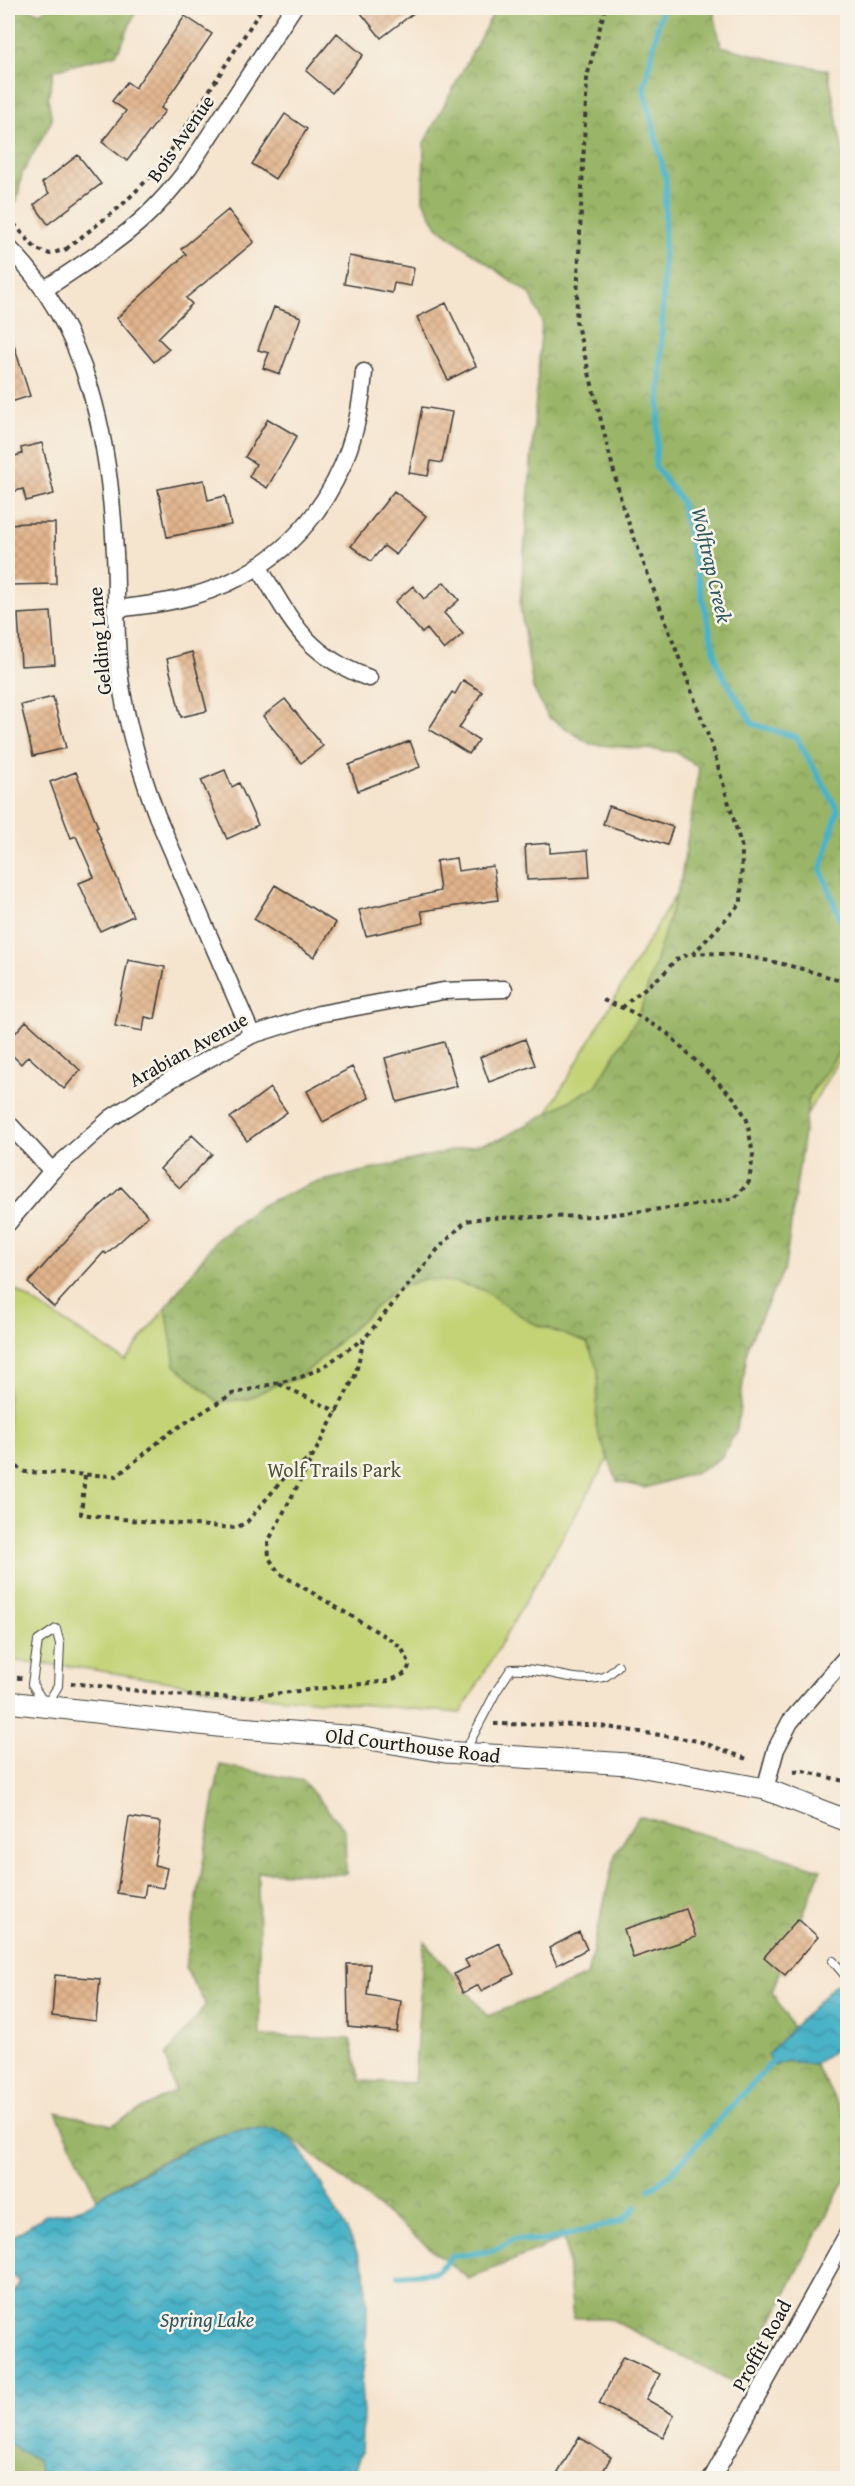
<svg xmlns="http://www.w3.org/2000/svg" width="855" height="2486" font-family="'Gentium Book Plus',serif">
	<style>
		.green { fill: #c3d376; stroke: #707849; stroke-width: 1.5 }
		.forest { fill: url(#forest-crowns); stroke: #5b6842; stroke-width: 1.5 }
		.water { fill: url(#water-waves); stroke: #326772; stroke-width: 1.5 }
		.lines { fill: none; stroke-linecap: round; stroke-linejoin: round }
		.stream { stroke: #49b2c7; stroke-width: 6 }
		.building { fill: url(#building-cross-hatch) }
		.service-casing { stroke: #3d3a37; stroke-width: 10 }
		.minor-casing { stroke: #3d3a37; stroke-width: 19 }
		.tertiary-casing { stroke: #3d3a37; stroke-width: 23 }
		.path { stroke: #3d3a37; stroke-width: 4; stroke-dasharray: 4.5 4.5; stroke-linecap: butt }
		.service { stroke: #fff; stroke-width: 8 }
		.minor { stroke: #fff; stroke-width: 16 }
		.tertiary { stroke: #fff; stroke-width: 21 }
		.labels { text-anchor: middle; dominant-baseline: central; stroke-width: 5; stroke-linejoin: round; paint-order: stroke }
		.street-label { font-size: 20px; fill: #1c1c1c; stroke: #f7f3e8 }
		.park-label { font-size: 20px; fill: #4e5337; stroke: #f7f3e8 }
		.water-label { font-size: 21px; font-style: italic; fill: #2e5860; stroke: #f7f3e8 }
	</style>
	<defs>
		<pattern id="forest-crowns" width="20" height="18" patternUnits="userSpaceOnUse" patternTransform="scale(1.5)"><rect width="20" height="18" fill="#9ab567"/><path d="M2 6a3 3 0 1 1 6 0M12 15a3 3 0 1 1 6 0" fill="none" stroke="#7d9254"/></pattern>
		<pattern id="water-waves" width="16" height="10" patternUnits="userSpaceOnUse" patternTransform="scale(1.5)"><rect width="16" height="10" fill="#49b2c7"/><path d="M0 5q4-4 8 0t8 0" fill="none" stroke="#3c90a1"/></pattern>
		<pattern id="building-cross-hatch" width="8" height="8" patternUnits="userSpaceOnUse" patternTransform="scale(1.5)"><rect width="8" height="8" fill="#e1b38b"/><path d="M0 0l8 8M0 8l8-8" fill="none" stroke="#c09977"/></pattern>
	</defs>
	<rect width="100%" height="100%" fill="#f7f3e8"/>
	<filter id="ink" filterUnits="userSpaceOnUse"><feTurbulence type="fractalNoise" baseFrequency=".0167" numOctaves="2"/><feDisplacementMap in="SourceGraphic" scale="12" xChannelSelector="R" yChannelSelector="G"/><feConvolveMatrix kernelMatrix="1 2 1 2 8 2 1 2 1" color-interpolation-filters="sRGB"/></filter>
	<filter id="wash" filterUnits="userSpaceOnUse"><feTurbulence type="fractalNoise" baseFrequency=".008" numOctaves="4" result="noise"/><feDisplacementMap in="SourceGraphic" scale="24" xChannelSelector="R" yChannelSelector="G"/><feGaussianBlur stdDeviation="1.35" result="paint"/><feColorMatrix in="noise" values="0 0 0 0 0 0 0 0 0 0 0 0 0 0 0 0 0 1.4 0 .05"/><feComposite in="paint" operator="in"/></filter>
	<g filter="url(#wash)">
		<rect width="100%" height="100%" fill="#f5e4ce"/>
		<!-- green -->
		<path class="green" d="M809,667L847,683V1045L461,1713L252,1695L76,1667L8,1660V1285L125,1361L166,1307L508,1180Z"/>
		<!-- forest -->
		<path class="forest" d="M8,8H26L41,13L45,8H138C129,23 126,39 116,54L54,70L48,99L52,120L22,174L17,201L8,209Z
			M496,8H713L721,46L774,60L828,70L847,176V1040L809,1096L785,1267L748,1345L737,1429L723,1456L700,1471L645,1488L617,1481L596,1428L598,1370L587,1343L530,1322L483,1290L454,1282L424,1279L395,1289L301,1377L275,1385L248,1399L218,1402L175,1365L166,1307L216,1240L260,1206L310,1184L501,1139L596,1086L639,1015L681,879L699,768L676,752L590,744L548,717L533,688L520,606L542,321L531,295L437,227L423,200L424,143Z
			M220,1765L303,1781L345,1830L346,1874L258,1872L260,2036L350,2039L360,2081L414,2083L424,1941L488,2016L587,1976L615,1855L639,1816L821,1869L772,1992L847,2120V2175L739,2385L608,2318H573L565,2238L469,2279L289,2136C272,2129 249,2126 230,2132C192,2142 130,2177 97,2199L56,2112L112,2125L175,2091L166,2056L206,2005L185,1968Z
			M8,2444L38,2460L41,2478H8Z"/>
		<!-- water -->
		<path class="water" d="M843,1983L847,1989V2037L829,2055L813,2065L787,2061L774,2066L768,2054L834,1985Z
			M273,2129L289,2136L307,2159L348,2232L365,2269L367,2310L366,2351L361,2384L363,2413L361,2452L352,2478H41L38,2460L8,2444V2304L20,2281L8,2274V2240L46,2215L72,2211L90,2204L111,2190L188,2149L231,2131Z"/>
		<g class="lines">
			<!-- stream -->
			<path class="stream" d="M662,8L644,88L666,180L660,400L655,466L681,501L718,667L753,724L796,737L838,810L821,869L848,939
				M649,2189L666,2178L776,2058
				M399,2275L436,2272L453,2256L493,2251L514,2239L544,2241L622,2221L636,2207"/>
		</g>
		<g id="blocks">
			<!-- building -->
			<path class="building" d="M357,8H420L381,38Z
				M185,16L212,34L161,108L165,111L127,161L102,142L126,111L112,101L127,82L135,88Z
				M337,33L363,55L332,93L306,71Z
				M285,114L307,129L275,179L252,164Z
				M78,155L101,184L48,224L34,205L49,193L42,183Z
				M228,210L254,242L186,298L192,304L158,338L169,349L154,362L117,318L186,254L181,249Z
				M349,256L414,268L411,286L394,283L392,293L344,284Z
				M446,303L476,366L448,380L417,317Z
				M274,307L301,317L280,374L263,368L269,353L258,350Z
				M11,336L30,396L8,403V337Z
				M422,407L452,412L442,463L431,461L428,476L409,473Z
				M268,419L297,436L267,488L249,477L256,464L245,457Z
				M42,443L54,494L26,501L23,489L12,492L8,471V458L22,454L21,448Z
				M204,480L208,500L225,496L231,525L167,537L158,489Z
				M394,491L426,516L396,555L384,546L371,561L351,546Z
				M29,523H55L56,584L8,585V524Z
				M444,582L459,600L444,613L463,634L444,650L427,629L422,633L395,602L413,586L424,599Z
				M51,612L55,664L21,666L18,614Z
				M192,652L207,711L181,717L167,659Z
				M463,680L482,692L459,728L479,740L469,754L429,729L452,692L455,694Z
				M53,697L66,748L33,756L21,705Z
				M285,699L323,746L301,763L263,716Z
				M410,741L420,767L358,791L349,765Z
				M225,770L232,787L239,783L258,825L227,839L201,780Z
				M76,772L98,827L96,828L133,916L100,931L79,883L94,877L76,836L71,838L50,782Z
				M609,806L673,827L667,845L603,824Z
				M550,843V853L588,850L590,877L527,880L525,845Z
				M456,858L458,871L493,866L498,900L421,911L424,923L366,936L359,910L440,891L436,861Z
				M275,885L336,923L314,957L254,919Z
				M128,960L165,967L155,1019L145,1017L143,1031L115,1026Z
				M26,1021L80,1070L64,1089L28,1056L21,1064L8,1051V1041Z
				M525,1039L535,1065L489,1082L480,1057Z
				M444,1042L457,1086L397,1102L385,1058Z
				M352,1067L369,1098L323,1122L307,1091Z
				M270,1088L287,1112L247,1141L230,1118Z
				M192,1135L212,1154L180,1188L160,1169Z
				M121,1187L148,1216L106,1254L104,1252L54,1307L28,1283L79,1226Z
				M129,1817L161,1822L154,1865L167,1868L163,1888L146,1885L144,1897L117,1893Z
				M686,1909L696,1937L633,1958L624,1929Z
				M798,1919L818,1937L785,1975L764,1957Z
				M579,1932L587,1949L557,1965L549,1948Z
				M499,1943L514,1974L481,1991L478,1985L463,1993L454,1974L469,1967L465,1960Z
				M347,1964H370L367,1995L401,2001L397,2032L348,2027Z
				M55,1975L100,1979L96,2021L52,2016Z
				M623,2357L660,2374L646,2399L674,2415L663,2437L599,2404Z
				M579,2437L611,2457L599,2478H555Z"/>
		</g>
	</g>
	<g filter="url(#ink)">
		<use href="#blocks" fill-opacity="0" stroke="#3d3a37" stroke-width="1.5"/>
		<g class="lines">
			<!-- service casing -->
			<g class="service-casing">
				<path id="service" d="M56,1629L60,1644L58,1686L46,1706L32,1684L38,1641Z
					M464,1753L497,1690L511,1669C541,1666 576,1685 604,1677C609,1675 614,1670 618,1666
					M833,1961L848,1979"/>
			</g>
			<!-- minor casing -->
			<g class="minor-casing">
				<path id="minor" d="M8,247C89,326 110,443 115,553C117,592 115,631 119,671C125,720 140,770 157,816L252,1035
					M45,289C79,266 116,244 146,216C162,201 176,184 189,167L293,8
					M258,566C292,621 304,654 369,678
					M115,609C141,606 167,603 192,596C298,566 357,479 364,372
					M8,1123L52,1171
					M8,1223L52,1171L111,1118L170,1080L252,1035L319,1014L443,991L504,989
					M765,1789L776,1749L790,1722L848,1655
					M712,2478L848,2233"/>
			</g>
			<!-- tertiary casing -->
			<g class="tertiary-casing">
				<path id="tertiary" d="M8,1702L226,1727L358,1737L445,1752L628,1764L765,1789L848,1821"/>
			</g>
			<!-- path -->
			<path class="path" d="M605,8L587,77L576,321L623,508L712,746L742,848L741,903L692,955
				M8,217L36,249L50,254L66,249L67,251
				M66,249L121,206L161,166L262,8
				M622,1008C637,993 649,986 664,973C669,969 672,962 677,959C709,941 814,970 848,984
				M279,1384L338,1412
				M8,1462L25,1472L117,1476L172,1431L232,1394L301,1377L323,1367L363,1339
				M85,1475L81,1514L140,1521L236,1528L247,1522L284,1478L313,1455
				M8,1677L22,1678
				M71,1683L175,1695L237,1698L389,1681L406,1673L410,1664L402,1649L393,1641L279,1573L269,1558L268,1542L355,1376L364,1339L438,1249L466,1221L483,1218L597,1216L696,1205L735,1198L749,1182L753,1155L747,1120L736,1100L667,1033L630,1011L603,1000
				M494,1724L594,1725L699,1741L747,1759
				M794,1772L803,1771L848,1782"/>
			<!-- service -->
			<use href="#service" class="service"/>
			<!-- minor -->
			<use href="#minor" class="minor"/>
			<!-- tertiary -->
			<use href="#tertiary" class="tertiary"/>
		</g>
	</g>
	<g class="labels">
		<!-- street labels -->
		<g class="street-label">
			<text transform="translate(180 138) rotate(-55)">Bois Avenue</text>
			<text transform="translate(99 641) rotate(-95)">Gelding Lane</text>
			<text transform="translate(188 1049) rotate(-29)">Arabian Avenue</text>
			<text transform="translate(413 1745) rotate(7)">Old Courthouse Road</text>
			<text transform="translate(761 2345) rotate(-61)">Proffit Road</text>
		</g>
		<!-- park labels -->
		<g class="park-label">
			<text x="334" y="1469">Wolf Trails Park</text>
		</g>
		<!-- water labels -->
		<g class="water-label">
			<text transform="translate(712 565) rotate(77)">Wolftrap Creek</text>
			<text x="207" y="2319">Spring Lake</text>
		</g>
	</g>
	<!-- margin -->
	<rect width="855" height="2486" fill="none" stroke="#f7f3e8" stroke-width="30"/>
</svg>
